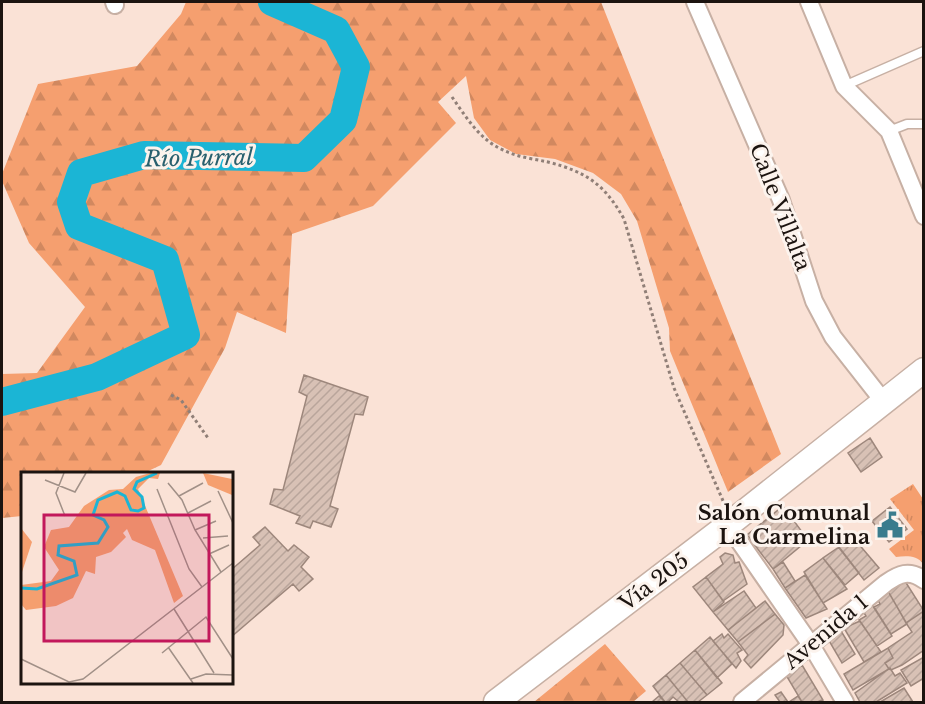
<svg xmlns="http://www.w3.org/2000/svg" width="925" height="704" font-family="'Libre Baskerville',serif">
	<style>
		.grass { fill: url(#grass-tufts) }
		.forest { fill: url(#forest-firs) }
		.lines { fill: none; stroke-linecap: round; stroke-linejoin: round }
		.river { stroke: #1bb5d5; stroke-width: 28 }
		.building { fill: url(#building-hatch); stroke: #9d877c; stroke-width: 1.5 }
		.lane-casing { stroke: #c7b0a4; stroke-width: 11 }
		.street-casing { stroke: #c7b0a4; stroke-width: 20 }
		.secondary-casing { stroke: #c7b0a4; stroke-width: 27 }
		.path { stroke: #907f77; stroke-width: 3; stroke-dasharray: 3 3; stroke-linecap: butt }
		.lane { stroke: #fff; stroke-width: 8 }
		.street { stroke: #fff; stroke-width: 16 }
		.secondary { stroke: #fff; stroke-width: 24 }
		.labels { text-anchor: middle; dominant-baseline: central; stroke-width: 6; stroke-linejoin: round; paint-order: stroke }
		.street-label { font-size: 21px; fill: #1c1410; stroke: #fcf3ed }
		.poi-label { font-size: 21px; font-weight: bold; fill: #1c1410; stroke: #fcf3ed; text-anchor: end }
		.water-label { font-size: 22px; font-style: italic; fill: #29606e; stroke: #fcf3ed }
		.inset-river { fill: none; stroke: #1bb5d5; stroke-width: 3 }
		.inset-road { fill: none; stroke: #a19087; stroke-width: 1.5 }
		.view { fill: #c2185b; fill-opacity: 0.15; stroke: #c2185b; stroke-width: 3 }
		.inset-edge { fill: none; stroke: #1c1410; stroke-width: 3 }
	</style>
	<defs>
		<pattern id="grass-tufts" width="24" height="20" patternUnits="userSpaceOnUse" patternTransform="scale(1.5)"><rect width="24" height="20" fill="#f59f6f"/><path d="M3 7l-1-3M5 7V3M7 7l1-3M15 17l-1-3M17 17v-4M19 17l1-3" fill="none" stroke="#d1885f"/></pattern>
		<pattern id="forest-firs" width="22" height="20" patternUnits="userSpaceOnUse" patternTransform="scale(1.5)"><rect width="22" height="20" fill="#f59f6f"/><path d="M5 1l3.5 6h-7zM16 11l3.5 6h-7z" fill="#d1885f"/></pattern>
		<pattern id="building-hatch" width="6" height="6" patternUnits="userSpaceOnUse" patternTransform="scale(1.5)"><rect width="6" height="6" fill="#d8c1b5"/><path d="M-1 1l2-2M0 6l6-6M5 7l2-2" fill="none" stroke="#b9a59b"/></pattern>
	</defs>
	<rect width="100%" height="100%" fill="#fae2d6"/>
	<!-- grass -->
	<path class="grass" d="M913,484L923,499V564C917,555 906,556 896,557L889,549L914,530L890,499Z"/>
	<!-- forest -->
	<path class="forest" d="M186,2H601L781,454L728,492L670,351L669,328L637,221L621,194L593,173L555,159L516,154L490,140L474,118L466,76L438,102L456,123L373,206L292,234L286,333L237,312L225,348L161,465L144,473H22V516L2,518V374L37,373L85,307L29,243L2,181V174L38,84L137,66L181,14Z
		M605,644L646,691L633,702H534Z"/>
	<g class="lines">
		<!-- river -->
		<path class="river" d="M2,402L97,377L186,335L165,260L79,226L71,202L81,173L144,155L304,158L343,120L356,67L336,30L272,2"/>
	</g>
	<!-- building -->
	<path class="building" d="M304,375L368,397L363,415L355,414L330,506L338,509L331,527L313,521L310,528L296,523L300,516L270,504L274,489L283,490L307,396L299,392Z
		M870,438L882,457L861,472L848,453Z
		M783,506L808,540L773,569L747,535Z
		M890,507L907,529L889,542L872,521Z
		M265,527L288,551L294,545L309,557L301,567L313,579L299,591L293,584L231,637V570L260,545L253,537Z
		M851,535L879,568L864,580L836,544Z
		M839,547L859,573L845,585L823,558Z
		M725,553L733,555L735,563L739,562L747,584L723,601L706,577L723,564L720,557Z
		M823,558L847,589L823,603L804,572Z
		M783,562L795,581L785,588L773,569Z
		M805,575L827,609L806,618L785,588Z
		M706,577L724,602L713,612L693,587Z
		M903,578L924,611L906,623L887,589Z
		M885,586L907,624L891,634L874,607L880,604L875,594Z
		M744,591L756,608L728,630L713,612Z
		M869,600L892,636L877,646L859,620L866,616L860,606Z
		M765,601L775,614L738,642L728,630Z
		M924,611V650L902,665L891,670L889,669L885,663L893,658L888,648L912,632L906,623Z
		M775,614L784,625L783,635L751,668L744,660L748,655L738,642Z
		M860,621L881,652L864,662L844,628Z
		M841,631L855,654L842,663L828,639Z
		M722,634L724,638L728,634L742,650L737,653L741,661L736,668L713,641Z
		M710,637L732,664L717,678L695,650Z
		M888,648L893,658L885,663L889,669L853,690L844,674Z
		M695,650L722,683L707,695L680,663Z
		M924,657V678L911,686L901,670Z
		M680,663L707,695L698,702H688L666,675Z
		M802,665L823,700L817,702H802L786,675Z
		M890,668L895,676L900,673L907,683L876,702H860L855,693Z
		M666,675L688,702H679L673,697L668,702H665L653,686Z
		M904,688L913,702H880Z
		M781,692L788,702H780L775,695Z
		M659,696L665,702H652Z
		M798,696L802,702H789Z"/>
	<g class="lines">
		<!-- lane casing -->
		<g class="lane-casing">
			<path id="lane" d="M844,86L924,51
				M889,131L907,124H924"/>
		</g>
		<!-- street casing -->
		<g class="street-casing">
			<path id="street" d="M114,2L115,5
				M695,2L781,200L814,301L833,337L884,402
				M809,2L844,86L889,131L924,216
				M728,525L811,645L845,702
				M742,702L886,583C899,574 909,569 924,580"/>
		</g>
		<!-- secondary casing -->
		<g class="secondary-casing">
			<path id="secondary" d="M496,702L728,525L924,370"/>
		</g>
		<!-- path -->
		<path class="path" d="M452,97C466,117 480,140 503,150C517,157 534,159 548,162C587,172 605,185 624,219L674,388L724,503
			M171,395L181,400L208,438"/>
		<!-- lane -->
		<use href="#lane" class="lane"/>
		<!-- street -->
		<use href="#street" class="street"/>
		<!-- secondary -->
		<use href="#secondary" class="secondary"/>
	</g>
	<!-- icons -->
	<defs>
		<g id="civic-bare" transform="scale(2.07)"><path d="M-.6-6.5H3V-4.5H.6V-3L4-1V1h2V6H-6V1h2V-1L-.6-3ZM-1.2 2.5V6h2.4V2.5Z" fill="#3a7c8d" stroke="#fcf3ed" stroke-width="2.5" paint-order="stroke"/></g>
	</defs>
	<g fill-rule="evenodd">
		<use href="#civic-bare" x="890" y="525"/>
	</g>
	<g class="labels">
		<!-- street labels -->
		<g class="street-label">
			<text transform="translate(780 207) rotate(69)">Calle Villalta</text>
			<text transform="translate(654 582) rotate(-37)">Vía 205</text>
			<text transform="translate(826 632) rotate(-40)">Avenida 1</text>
		</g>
		<!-- poi labels -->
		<g class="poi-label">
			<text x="870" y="513">Salón Comunal<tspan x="870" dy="24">La Carmelina</tspan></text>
		</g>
		<!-- water labels -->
		<g class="water-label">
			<text transform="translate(199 158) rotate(-1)">Río Purral</text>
		</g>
	</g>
	<!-- overview -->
	<g transform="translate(21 472)">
		<rect width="212" height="212" fill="#fae2d6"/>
		<path d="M182,1L211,7V23L187,13Z" fill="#f59f6f"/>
		<path d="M129,1H139L137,7L128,6L117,17L162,124L153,131L134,78L111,68L106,57L102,61L105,65L90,80L75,85L74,102L65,99L52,126L35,134L5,138L0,132V113L30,109L38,98L23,75L30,58L48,55L63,34L88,18L102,17L115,5ZM0,56L11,70L0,103Z" fill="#f59f6f"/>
		<path class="inset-river" d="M0,116L16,117L56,103L53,89L37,83L38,74L77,71L87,55L83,48L72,43L77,28L96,20L104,24L110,38L117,39L123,36L121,25L113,17L116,10L136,1"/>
		<path class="inset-road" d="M43,1L35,21L44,44M24,8L54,20L65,1M147,11L161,28L174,58L200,100M136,17L168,97L181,115M197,19L212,51M158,24L182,11M167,41L190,29M174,58L195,49M182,66L207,64M188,82L208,73M153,137L193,201M147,175L172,211M141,181L185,145L212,187M0,187L48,210L62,207L212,91M170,207L185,202L212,203"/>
		<path class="view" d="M23,43H188V169H23Z"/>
		<rect width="212" height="212" class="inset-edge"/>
	</g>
	<!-- border -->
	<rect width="925" height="704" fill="none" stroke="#1c1410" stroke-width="6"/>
</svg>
